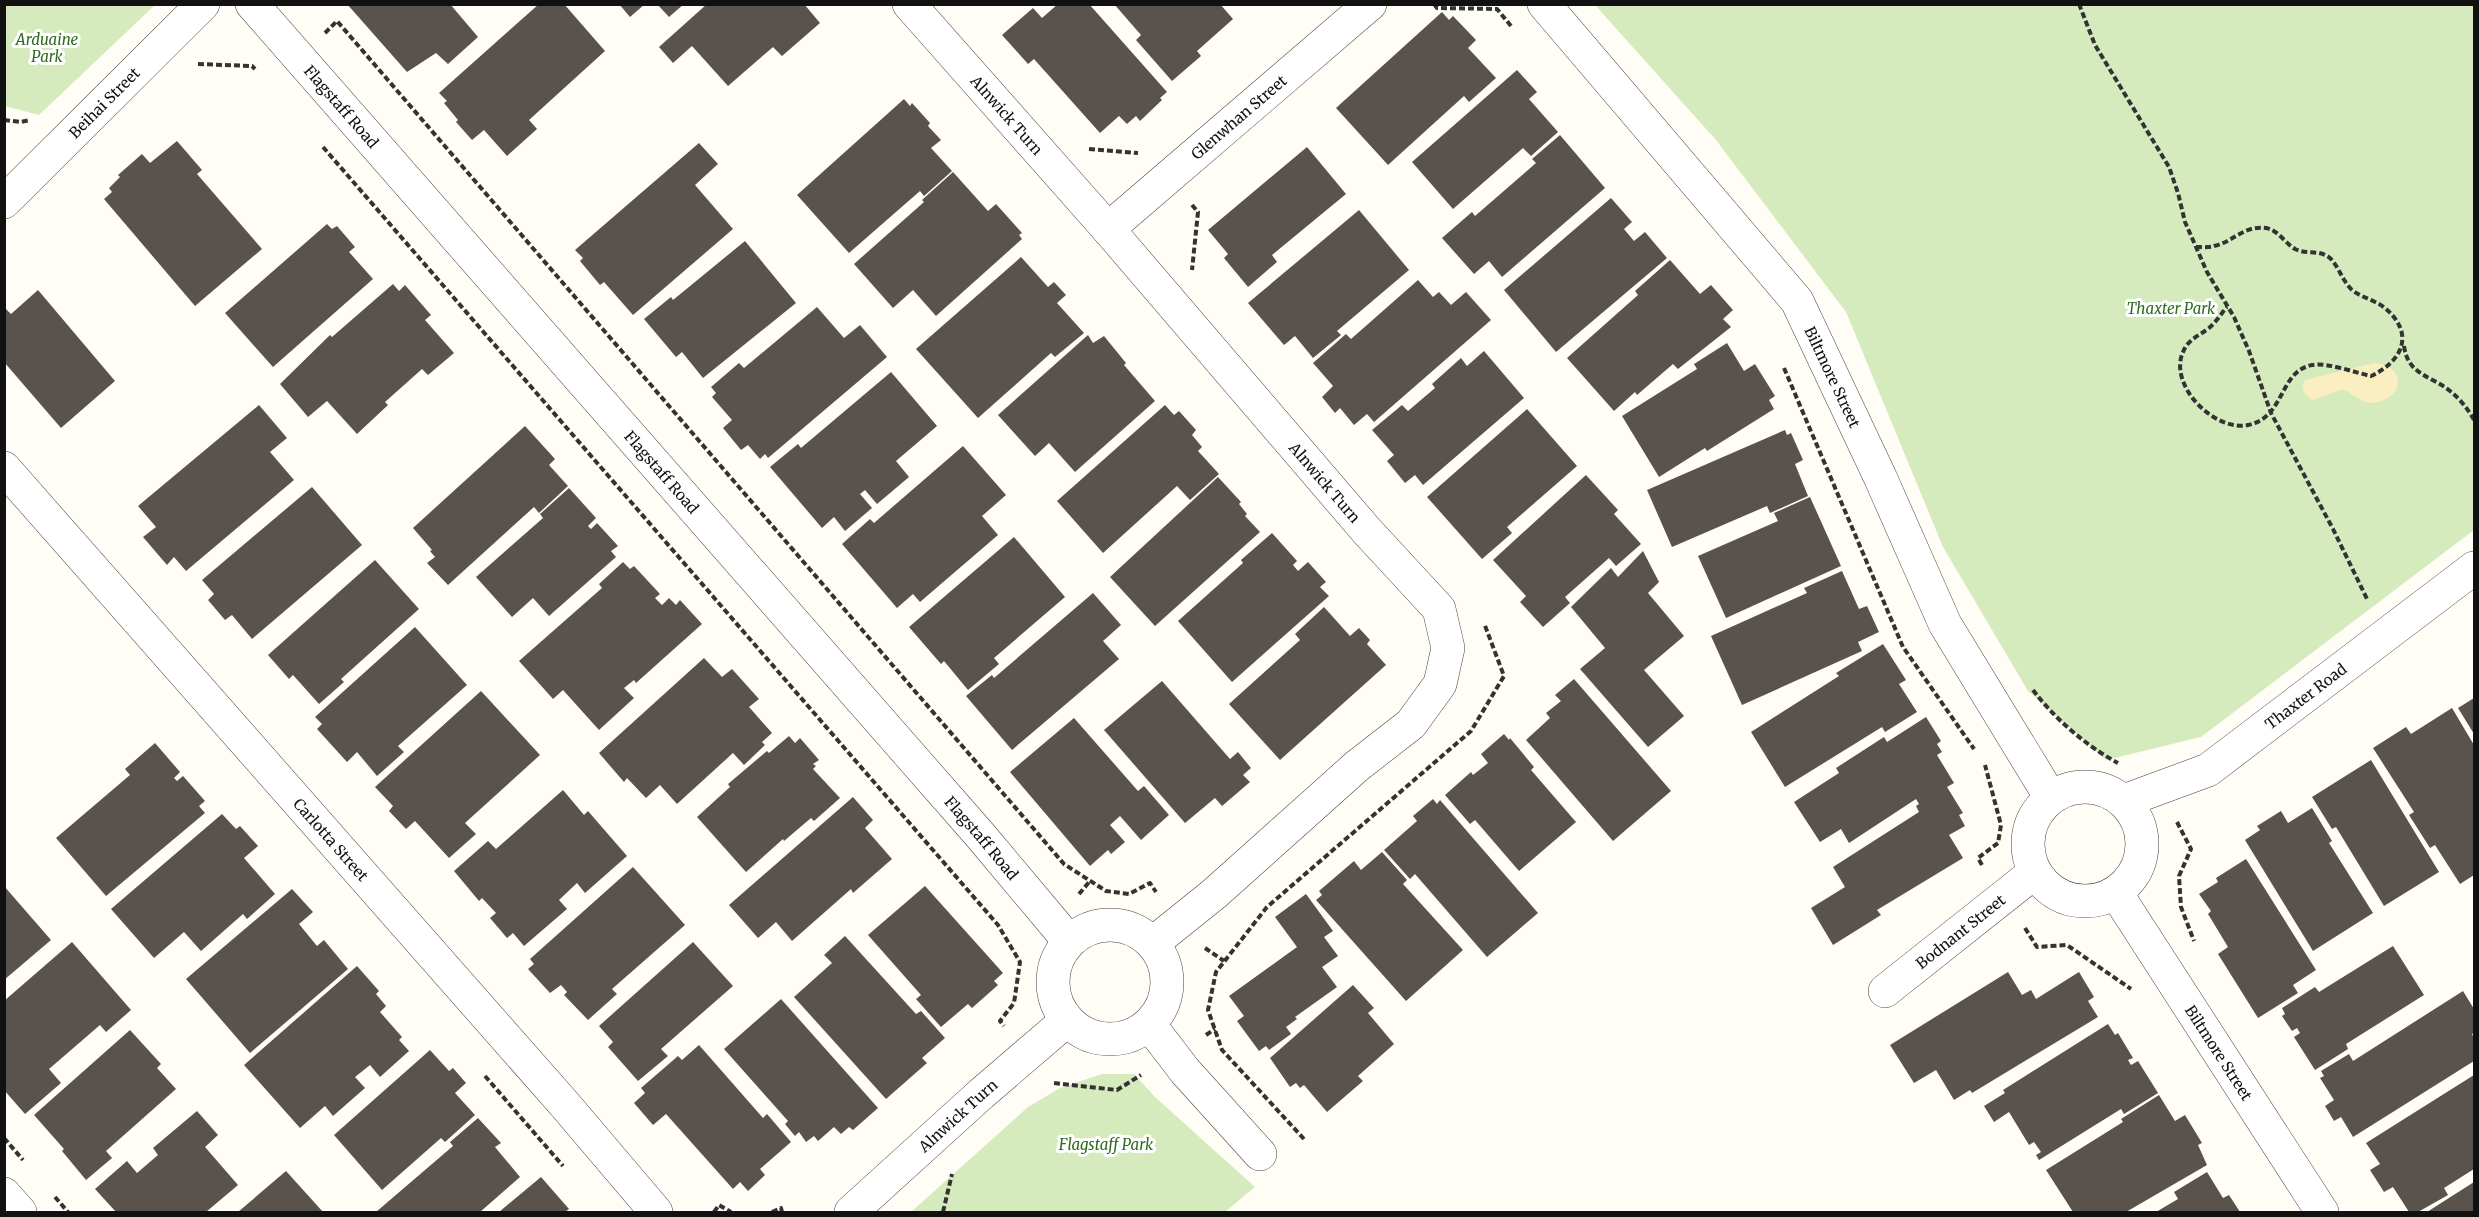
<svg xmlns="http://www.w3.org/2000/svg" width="2479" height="1217" font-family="Merriweather,serif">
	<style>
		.green { fill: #d5ebbd }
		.sand { fill: #fbeec1 }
		.building { fill: #5a524d }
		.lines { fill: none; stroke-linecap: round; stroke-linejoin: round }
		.minor-casing { stroke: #444; stroke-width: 34 }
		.path { stroke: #333; stroke-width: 4; stroke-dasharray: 6 3; stroke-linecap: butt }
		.minor { stroke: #fff; stroke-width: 33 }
		.labels { text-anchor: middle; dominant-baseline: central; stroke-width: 6; stroke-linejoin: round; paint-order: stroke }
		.park-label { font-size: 15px; font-style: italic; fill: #2f6b1f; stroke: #fff }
		.street-label { font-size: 15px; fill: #111; stroke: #fff }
	</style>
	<rect width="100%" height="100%" fill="#fffdf5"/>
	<!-- green -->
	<path class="green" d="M5,4H155V5L39,115L5,106Z
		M1595,5H2474V530L2201,737L2106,760L2028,691L1943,547L1846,312L1716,140Z
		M1102,1074H1134L1155,1097L1255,1187L1225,1212H911L1028,1107L1060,1088Z"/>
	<!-- sand -->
	<path class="sand" d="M2375,363C2410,367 2402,401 2372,403C2362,404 2353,393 2343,389L2313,400C2305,396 2300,389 2304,381L2312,378Z"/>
	<!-- building -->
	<path class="building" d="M347,4H450L478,37L448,64L436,53L407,72Z
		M539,4H564L605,51L529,120L537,129L507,156L484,130L472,140L456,122L458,120L444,103L447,101L439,93Z
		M619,4H645L630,17Z
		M657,4H684L669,17Z
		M707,4H804L820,23L782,56L773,47L728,86L692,46L673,63L659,47Z
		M1058,4H1089L1167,92L1160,98L1162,100L1140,121L1136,116L1127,124L1119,116L1100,133L1034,59L1028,64L1002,35L1033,8L1042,18Z
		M1114,4H1220L1233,19L1197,51L1201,56L1172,81L1136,40L1141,35Z
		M1442,12L1449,20L1453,16L1476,40L1468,48L1496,78L1469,102L1464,96L1388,165L1336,108Z
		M1517,70L1537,92L1529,99L1558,132L1531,156L1523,148L1453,209L1412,162Z
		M904,99L910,106L912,103L930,123L928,126L941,140L931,148L952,171L924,196L920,191L849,253L797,195Z
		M1560,135L1605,188L1502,277L1489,261L1474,274L1442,238L1472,212L1475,216L1536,163L1532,159Z
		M177,141L202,170L197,174L262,249L195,306L104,199L112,192L109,188L120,177L118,175L142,154L150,163Z
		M699,143L718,164L695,185L733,229L633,315L604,282L600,285L580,261L583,258L575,250Z
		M1307,147L1346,194L1272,255L1277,262L1248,287L1224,258L1228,254L1208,230Z
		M953,172L988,211L996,204L1022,233L1019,235L1022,239L936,316L913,290L893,308L854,264L924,202L922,200Z
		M1611,198L1632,222L1624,229L1634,241L1645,232L1667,258L1556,352L1504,290Z
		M1359,210L1409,270L1337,331L1341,335L1313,358L1295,336L1284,345L1248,303Z
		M327,224L332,229L337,226L355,247L349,252L373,279L273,367L225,313Z
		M745,241L796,303L703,378L682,352L676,357L644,319L671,297L673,300Z
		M1021,257L1048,287L1054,282L1066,295L1057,303L1084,333L1055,357L1051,353L978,418L916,349Z
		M1670,260L1700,294L1711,285L1733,310L1723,319L1731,327L1678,369L1673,364L1637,395L1635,392L1614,411L1567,358L1638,295L1635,291Z
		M1418,280L1433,297L1439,292L1451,305L1466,292L1491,320L1374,422L1367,414L1354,425L1340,408L1335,413L1322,397L1333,386L1313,363L1346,334L1351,339Z
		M393,284L399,291L405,285L431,315L425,320L454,353L428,375L422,369L385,402L388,405L357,434L327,401L308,417L280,384L330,335L332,337Z
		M38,290L115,381L61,428L4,362V307L11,314Z
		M817,307L844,338L860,325L887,357L768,458L765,454L760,459L748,445L741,450L723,428L732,420L712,397L716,393L711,387L739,363L744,368Z
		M1088,335L1093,343L1104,336L1126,363L1124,365L1155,401L1075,472L1049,443L1035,456L998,415Z
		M1727,343L1744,371L1755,364L1775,396L1769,400L1774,409L1707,451L1705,448L1659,477L1622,416L1697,369L1694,364Z
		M1484,351L1524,398L1423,485L1415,475L1405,483L1387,461L1394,455L1372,430L1402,405L1408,411L1435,388L1432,384L1461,358L1467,366Z
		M891,372L937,426L896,461L909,477L877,504L865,490L860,494L872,508L845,531L834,517L822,528L770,467L798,444L801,448Z
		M259,405L287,438L270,452L294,480L186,571L174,557L167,565L143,537L156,527L138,506Z
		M1165,405L1174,415L1179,411L1196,430L1192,435L1202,447L1198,451L1219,474L1190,500L1177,486L1103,553L1057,501Z
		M1527,409L1577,466L1507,527L1512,533L1482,559L1427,497Z
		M525,426L555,459L549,465L568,486L539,513L534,507L448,585L427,563L435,557L430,551L432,550L413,528Z
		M1785,430L1787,435L1791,433L1803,460L1795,464L1808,496L1770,513L1767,506L1672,547L1647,490Z
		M963,446L1006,495L982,516L998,535L920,602L913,594L897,608L842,544L870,519L874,523Z
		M1586,475L1618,510L1614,514L1641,544L1616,566L1609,558L1565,597L1570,603L1543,627L1520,602L1526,596L1493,560Z
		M1218,477L1241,502L1239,504L1247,514L1245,516L1260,532L1155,626L1110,577Z
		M312,487L362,545L252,639L232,615L225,620L208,600L214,594L202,580Z
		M569,488L596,518L588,526L591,529L597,523L618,546L611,551L616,557L549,616L533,598L512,617L476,577L543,518L540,514Z
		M1810,497L1841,566L1726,618L1698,556L1778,521L1774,513Z
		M1272,533L1297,561L1293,565L1298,571L1308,562L1326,582L1320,587L1329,596L1232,682L1178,621L1243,563L1241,560Z
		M1014,537L1065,597L994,658L999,664L968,690L944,661L941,664L909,627Z
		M1643,551L1659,582L1648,593L1684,636L1644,670L1684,716L1648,747L1580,669L1605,648L1571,607L1611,568L1618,577Z
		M375,560L419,609L341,679L344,682L319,704L293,675L289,679L268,655Z
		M623,562L630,569L634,566L660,594L655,598L662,605L669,598L676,605L680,600L702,624L636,683L634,680L624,688L634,698L599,730L563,690L553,699L519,661L602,588L599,584Z
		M1842,571L1859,609L1867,606L1879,632L1858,642L1862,651L1742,705L1711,636L1807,593L1804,588Z
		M1093,593L1121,625L1103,641L1119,659L1012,750L966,696L992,675L994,678Z
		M1324,607L1350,636L1359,628L1370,640L1367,644L1386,665L1280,760L1229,704L1300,640L1295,634Z
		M415,627L467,685L398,746L404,752L377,776L357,752L347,762L317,729L322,724L315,717Z
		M1883,644L1906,680L1899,684L1917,712L1885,732L1882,727L1785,787L1751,732L1839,676L1836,673Z
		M704,658L722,677L732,669L759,699L749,707L772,733L762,742L765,745L744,765L733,753L677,804L660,785L646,798L627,778L624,782L599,753Z
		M1574,679L1671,791L1613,841L1526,740L1550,718L1546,713L1561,701L1555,695Z
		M1162,681L1230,759L1238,752L1251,768L1243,775L1250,782L1222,806L1215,798L1185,823L1104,730Z
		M481,691L540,755L465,823L476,834L449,858L415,821L406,829L389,811L393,806L375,787Z
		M2474,698V734L2458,708Z
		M2452,708L2474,745V875L2460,884L2435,845L2430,848L2409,815L2414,812L2373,748L2406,727L2411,734Z
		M1926,717L1941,741L1937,744L1942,752L1937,755L1954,783L1947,787L1963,813L1959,815L1965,826L1949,835L1963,858L1877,910L1881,915L1833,945L1811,908L1845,887L1833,867L1919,812L1916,806L1919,804L1916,799L1849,843L1841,829L1820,842L1794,802L1839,773L1836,768L1884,737L1887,742Z
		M1074,718L1138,791L1144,786L1169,815L1141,840L1120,816L1110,825L1125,842L1111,854L1108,850L1090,866L1010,772Z
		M1504,734L1509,740L1510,738L1534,767L1531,770L1576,822L1519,871L1475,820L1470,824L1445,795L1471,772L1473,775L1488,763L1481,754Z
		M789,736L795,743L800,738L819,760L813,764L816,766L813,769L840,798L814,821L811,818L784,841L783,839L746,872L697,817L730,787L728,784L767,751L769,753Z
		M155,743L180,772L174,778L177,781L183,776L205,801L199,806L205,813L106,896L56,838L130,775L125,769Z
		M2371,760L2439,872L2384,906L2336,827L2332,829L2312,797Z
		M563,790L584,815L588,811L627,856L585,893L577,883L559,900L567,909L524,946L513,933L507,938L490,918L496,913L482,898L479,901L454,871L488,841L496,849Z
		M853,797L873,820L865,828L892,859L853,893L851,889L792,941L776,922L758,938L729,905Z
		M1433,799L1437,804L1440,800L1538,913L1487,957L1415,874L1410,879L1384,850L1417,821L1413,816Z
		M2312,808L2332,841L2329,843L2373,913L2313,951L2245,840L2260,830L2257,826L2281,811L2288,823Z
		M222,814L236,829L240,826L258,846L244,858L275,894L247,919L243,914L201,951L184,932L154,958L111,909Z
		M1382,852L1407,880L1403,884L1463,950L1406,1001L1316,900L1322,895L1319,891L1354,861L1361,870Z
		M2246,859L2316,970L2293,985L2298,993L2258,1018L2218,954L2228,947L2208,914L2211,911L2199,894L2218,882L2216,878Z
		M633,867L685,925L612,989L617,994L588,1020L564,995L567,992L561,985L550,993L528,969L534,964L530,959Z
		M4,886L51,940L4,980Z
		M925,886L1003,973L994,981L998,985L972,1008L968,1004L941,1027L916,999L921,995L868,935Z
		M292,889L313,912L299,924L317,946L324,940L348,969L250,1053L186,979Z
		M1306,894L1333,931L1324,937L1338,956L1322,967L1337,987L1295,1017L1297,1019L1286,1027L1291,1034L1269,1050L1266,1046L1259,1051L1237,1021L1244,1016L1229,996L1297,947L1275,917Z
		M845,936L916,1014L921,1011L945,1038L922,1058L927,1063L886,1099L794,997L832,963L824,955Z
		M72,942L131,1010L106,1032L100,1025L49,1069L61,1083L25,1114L4,1090V1001Z
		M693,942L733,986L661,1049L668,1056L638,1081L608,1047L613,1042L599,1026Z
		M2393,946L2424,995L2346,1044L2348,1049L2315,1070L2294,1037L2300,1033L2297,1028L2292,1031L2282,1016L2285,1014L2282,1008L2315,987L2319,992Z
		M357,966L379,991L376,994L386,1006L380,1012L402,1037L399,1040L409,1051L380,1077L370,1065L355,1077L365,1088L333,1116L325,1106L300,1128L244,1065Z
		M2008,972L2022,995L2031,990L2036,999L2079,972L2094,997L2088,1001L2098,1017L1972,1093L1970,1090L1954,1100L1936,1070L1914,1083L1890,1045Z
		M1353,985L1374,1008L1368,1013L1394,1044L1358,1076L1363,1081L1327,1112L1304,1085L1300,1088L1296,1083L1290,1087L1270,1058Z
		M2463,991L2474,1009V1033L2472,1034L2474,1038V1061L2353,1137L2341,1117L2334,1121L2325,1106L2334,1100L2320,1078L2324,1076L2321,1071L2349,1054L2353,1061Z
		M781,999L878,1108L853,1130L849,1127L841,1134L834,1127L818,1141L814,1136L806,1142L799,1132L795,1136L785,1124L788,1121L724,1049Z
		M2108,1024L2115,1035L2118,1033L2133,1058L2128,1060L2131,1065L2138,1061L2158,1093L2124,1114L2121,1109L2039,1160L2036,1155L2041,1152L2034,1142L2029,1145L2009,1112L1994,1122L1984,1106L2005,1093L2003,1090Z
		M130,1030L161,1064L157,1068L176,1089L106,1151L112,1158L86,1180L62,1151L64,1149L34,1115Z
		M699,1045L763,1118L767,1114L791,1142L760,1169L765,1175L748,1191L740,1182L733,1189L666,1114L653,1125L634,1103L645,1093L641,1088L678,1056L682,1060Z
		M430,1050L449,1071L453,1068L466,1083L455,1093L475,1115L445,1142L441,1138L382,1190L334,1135Z
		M2474,1075V1169L2444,1188L2448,1195L2418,1212H2409L2393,1187L2384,1192L2370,1170L2380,1164L2366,1143Z
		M2159,1095L2175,1121L2185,1115L2202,1143L2198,1145L2207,1165L2126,1212H2073L2046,1170L2123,1122L2121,1119Z
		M197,1111L218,1135L205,1147L238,1185L206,1212H116L95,1189L127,1161L137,1173L158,1155L153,1148Z
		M478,1118L501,1143L495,1147L520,1177L480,1212H376L453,1146L450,1142Z
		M286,1171L323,1212H238Z
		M2207,1172L2223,1198L2229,1195L2240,1212H2156L2178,1199L2174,1192Z
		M541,1177L569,1209L565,1212H499Z
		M2474,1182V1212H2427Z"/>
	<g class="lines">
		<!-- minor casing -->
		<g class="minor-casing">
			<g id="minor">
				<path id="s1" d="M252,4L980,835L1069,941"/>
				<path id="s2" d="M909,4L1108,229L1366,530L1439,609L1448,648L1440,684L1411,724L1357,766L1214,894L1153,943"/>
				<path id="s3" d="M1544,4L1797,301L1881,479L1945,624L2051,798"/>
				<path id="s4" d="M4,202L203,4"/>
				<path id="s5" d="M1108,229L1370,4"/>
				<path id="s6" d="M4,468L566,1106L656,1212"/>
				<circle cx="2085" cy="844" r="57"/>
				<path id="s7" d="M2124,801L2208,770L2474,568"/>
				<path id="s8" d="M2116,893L2322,1212"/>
				<circle cx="1110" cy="982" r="57"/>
				<path id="s9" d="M1885,991L2035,872"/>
				<path d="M1149,1024L1185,1071L1260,1154"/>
				<path d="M4,1194L20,1212"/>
				<path id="s10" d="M851,1212L981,1094L1066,1021"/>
			</g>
		</g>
		<!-- path -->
		<path class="path" d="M1434,4L1437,8L1497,9L1511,26
			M2079,4L2095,45L2169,167L2178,193L2185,222L2207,272L2234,317L2249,351L2271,413L2333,529L2368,601
			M325,33L337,21L1064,864L1106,891L1129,894L1150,883L1156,892
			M198,64L252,66L255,69
			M4,120L21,122L30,120
			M323,147L998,925L1020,962L1014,1003L1000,1021L1004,1026
			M1089,149L1138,153
			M1192,205L1198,212L1192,270
			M2196,247C2202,247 2209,248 2214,246C2233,242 2244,225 2266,228C2278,230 2285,243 2295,249C2307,255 2319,249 2330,258C2339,267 2342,280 2351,289C2361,298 2376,300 2386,309C2416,335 2401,362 2371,376C2356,373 2327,362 2312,365C2279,371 2285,418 2248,425C2214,432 2168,385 2183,352C2188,339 2199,336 2209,328C2216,322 2221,314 2227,307
			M2404,346C2408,375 2430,375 2450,391C2460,399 2468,409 2474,420
			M1784,368L1903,647L1974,749
			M2033,690C2055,719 2085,745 2118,763
			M2177,822L2191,849L2179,876L2181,907L2194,941
			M1982,865L1978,858L1998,843L2001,825L1985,765
			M1079,894L1090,881
			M2025,928L2037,947L2067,945L2131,989
			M1205,948L1224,961
			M1206,1035L1215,1029
			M485,1076L563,1166
			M1054,1083L1117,1090L1141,1075
			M4,1138L23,1160
			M1304,1139L1222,1050L1208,1010L1216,972L1267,907L1471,731L1504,676L1484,623
			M55,1197L68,1212
			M714,1212L719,1205L731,1212
			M772,1212L781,1208L782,1212
			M943,1212L952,1174"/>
		<!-- minor -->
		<use href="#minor" class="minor"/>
	</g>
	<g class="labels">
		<!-- park labels -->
		<g class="park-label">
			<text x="47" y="39">Arduaine<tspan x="47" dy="17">Park</tspan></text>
			<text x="2171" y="308">Thaxter Park</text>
			<text x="1106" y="1144">Flagstaff Park</text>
		</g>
		<!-- street labels -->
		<g class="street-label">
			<text stroke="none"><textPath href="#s4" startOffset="141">Beihai Street</textPath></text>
			<text stroke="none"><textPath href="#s1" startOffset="136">Flagstaff Road</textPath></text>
			<text stroke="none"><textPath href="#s2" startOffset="148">Alnwick Turn</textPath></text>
			<text stroke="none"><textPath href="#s5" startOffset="172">Glenwhan Street</textPath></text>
			<text stroke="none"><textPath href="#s3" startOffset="474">Biltmore Street</textPath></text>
			<text stroke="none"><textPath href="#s1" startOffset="622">Flagstaff Road</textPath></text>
			<text stroke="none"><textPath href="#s2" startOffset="634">Alnwick Turn</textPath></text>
			<text stroke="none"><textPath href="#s7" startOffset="212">Thaxter Road</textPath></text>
			<text stroke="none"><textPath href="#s1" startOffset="1108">Flagstaff Road</textPath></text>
			<text stroke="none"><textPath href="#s6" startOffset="495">Carlotta Street</textPath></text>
			<text stroke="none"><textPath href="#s9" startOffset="96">Bodnant Street</textPath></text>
			<text stroke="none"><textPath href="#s8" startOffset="190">Biltmore Street</textPath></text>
			<text stroke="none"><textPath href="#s10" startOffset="144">Alnwick Turn</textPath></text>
		</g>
	</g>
	<!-- border -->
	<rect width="2479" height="1217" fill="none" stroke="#111111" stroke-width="12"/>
</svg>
